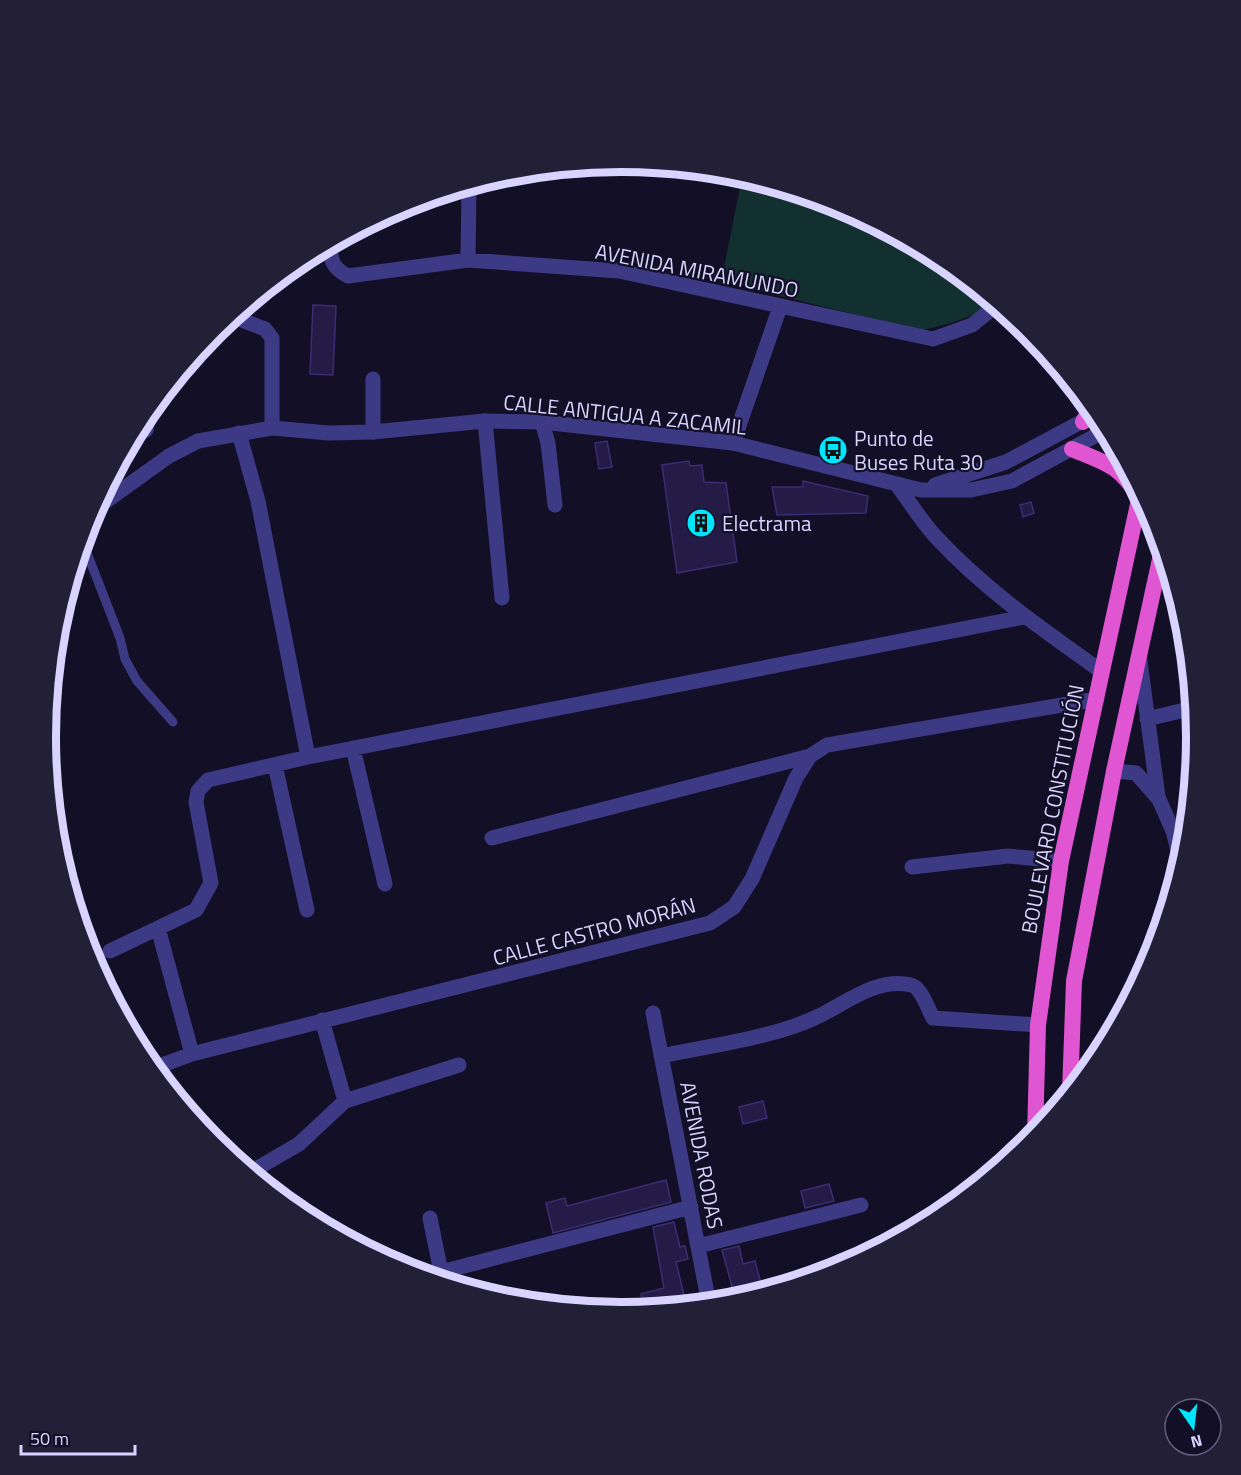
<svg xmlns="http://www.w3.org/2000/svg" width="1241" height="1475" font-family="'Titillium Web',sans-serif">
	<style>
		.green { fill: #12302f }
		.building { fill: #241b47; stroke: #3b2d73; stroke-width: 1.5 }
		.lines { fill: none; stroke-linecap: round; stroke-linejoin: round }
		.service { stroke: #3d3a85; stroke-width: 9 }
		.minor { stroke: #3d3a85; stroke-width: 15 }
		.tertiary { stroke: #3d3a85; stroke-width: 15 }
		.trunk { stroke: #e055d1; stroke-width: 16 }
		.labels { text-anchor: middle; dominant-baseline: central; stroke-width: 4.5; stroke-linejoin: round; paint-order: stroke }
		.street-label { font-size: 21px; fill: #d9d4ff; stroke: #130f26 }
		.poi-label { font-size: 21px; fill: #d9d4ff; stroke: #130f26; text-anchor: start }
		.rim { fill: none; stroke: #d9d4ff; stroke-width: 8 }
	</style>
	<rect width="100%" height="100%" fill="#130f26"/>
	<!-- green -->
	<path class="green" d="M738,175L841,206L941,259L991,301C982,316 935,329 918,330L756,290L722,278L740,187Z"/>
	<!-- building -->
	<path class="building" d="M313,305L336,306L333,375L310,374Z
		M607,441L612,467L599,469L595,443Z
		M689,461L690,466L702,465L704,482L726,483L737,562L677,573L662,465Z
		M803,481L868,496L866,513L777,515L772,487H803Z
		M1031,502L1034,513L1023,517L1020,505Z
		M763,1101L767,1118L743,1124L739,1107Z
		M666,1180L671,1202L553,1233L546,1203L565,1198L567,1206Z
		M829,1184L834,1201L805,1208L801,1191Z
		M674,1222L680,1247L685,1246L688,1259L676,1262L684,1295L663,1300L665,1309L650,1310L649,1303L643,1305L641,1294L664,1288L653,1227Z
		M739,1246L743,1264L755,1261L761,1283L733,1290L722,1250Z"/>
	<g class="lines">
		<!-- service -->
		<path class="service" d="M82,540L120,638L125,659L137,681L173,722"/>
		<!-- minor -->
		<path class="minor" d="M329,244C331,260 332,268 348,276L468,260L619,271L933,339L972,325L997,305
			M468,260L469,185
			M231,316L265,329L272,338V428
			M373,379V432
			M485,421L502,598
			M542,422L548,443L555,505
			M146,430L150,408
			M239,433L258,501L308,757
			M733,443L780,307
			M897,485C910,502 921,521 936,537C984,589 1043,630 1101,671
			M1140,661L1158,797L1173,831L1181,863
			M1147,719L1193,708
			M353,748L385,884
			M275,765L307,910
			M1114,771L1136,773L1157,797
			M492,838L810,756
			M912,867L1008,856L1061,861
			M158,928L192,1054
			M110,951L196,910L211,883L196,802L198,791L208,780L308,757L1024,617
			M653,1013L709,1304
			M322,1020L345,1101
			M661,1056C712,1045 775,1038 821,1015C848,1001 879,977 911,985C921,987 928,1009 933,1018L1038,1025
			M151,1069L192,1054L710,923L734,907L752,879L796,778L810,756L827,745L1097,699
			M249,1173L299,1144L345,1101L459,1065
			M430,1218L443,1282
			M698,1246L861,1205
			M441,1272L691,1207"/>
		<!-- tertiary -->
		<path class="tertiary" d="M935,485L1006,462L1094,415
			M91,512L169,456L198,441L272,428L329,433L373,432L485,421L542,422L733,443L921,490H971L1012,481L1106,430"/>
		<!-- trunk -->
		<path class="trunk" d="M1083,422L1091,408
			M1072,449C1106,463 1119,465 1139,497
			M1070,1092L1074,981L1114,771L1162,550
			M1035,1136L1038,1025L1061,861L1140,495"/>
	</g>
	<!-- icons -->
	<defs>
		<g id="bus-disc" transform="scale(1.5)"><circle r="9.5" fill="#00e5ff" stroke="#130f26"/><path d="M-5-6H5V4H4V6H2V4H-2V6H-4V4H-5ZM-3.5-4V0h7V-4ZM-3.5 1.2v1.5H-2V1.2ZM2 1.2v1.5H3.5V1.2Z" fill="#111"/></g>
		<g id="building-disc" transform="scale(1.5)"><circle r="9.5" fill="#00e5ff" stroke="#130f26"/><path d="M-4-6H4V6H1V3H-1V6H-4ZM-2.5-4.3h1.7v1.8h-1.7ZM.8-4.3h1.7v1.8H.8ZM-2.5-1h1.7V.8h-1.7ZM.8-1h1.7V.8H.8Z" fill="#111"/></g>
	</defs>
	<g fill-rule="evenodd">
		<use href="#bus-disc" x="833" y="450"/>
		<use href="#building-disc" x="701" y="523"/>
	</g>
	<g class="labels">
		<!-- street labels -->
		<g class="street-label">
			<text transform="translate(697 270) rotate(11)">AVENIDA MIRAMUNDO</text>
			<text transform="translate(625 414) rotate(6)">CALLE ANTIGUA A ZACAMIL</text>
			<text transform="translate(1052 809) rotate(-79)">BOULEVARD CONSTITUCIÓN</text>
			<text transform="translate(594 931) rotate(-15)">CALLE CASTRO MORÁN</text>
			<text transform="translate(702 1155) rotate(79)">AVENIDA RODAS</text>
		</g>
		<!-- poi labels -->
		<g class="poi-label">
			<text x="854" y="438">Punto de<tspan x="854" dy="24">Buses Ruta 30</tspan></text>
			<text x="722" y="523">Electrama</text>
		</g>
	</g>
	<!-- crop -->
	<path d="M0 0H1241V1475H0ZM56 737a565 565 0 1 1 1130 0a565 565 0 1 1-1130 0Z" fill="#231f37" fill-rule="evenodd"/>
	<path class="rim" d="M56 737a565 565 0 1 1 1130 0a565 565 0 1 1-1130 0Z"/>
	<!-- north arrow -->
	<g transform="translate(1193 1427) rotate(166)"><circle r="28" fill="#130f26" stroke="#625e7d" stroke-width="1.5"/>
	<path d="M0-4.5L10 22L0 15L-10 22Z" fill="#00e5ff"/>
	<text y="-9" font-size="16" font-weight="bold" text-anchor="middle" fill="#d9d4ff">N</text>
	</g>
	<!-- scale -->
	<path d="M21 1445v9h114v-9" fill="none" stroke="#d9d4ff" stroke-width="3"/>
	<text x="30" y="1445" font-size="18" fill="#d9d4ff" stroke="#130f26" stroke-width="4.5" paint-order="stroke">50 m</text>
</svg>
